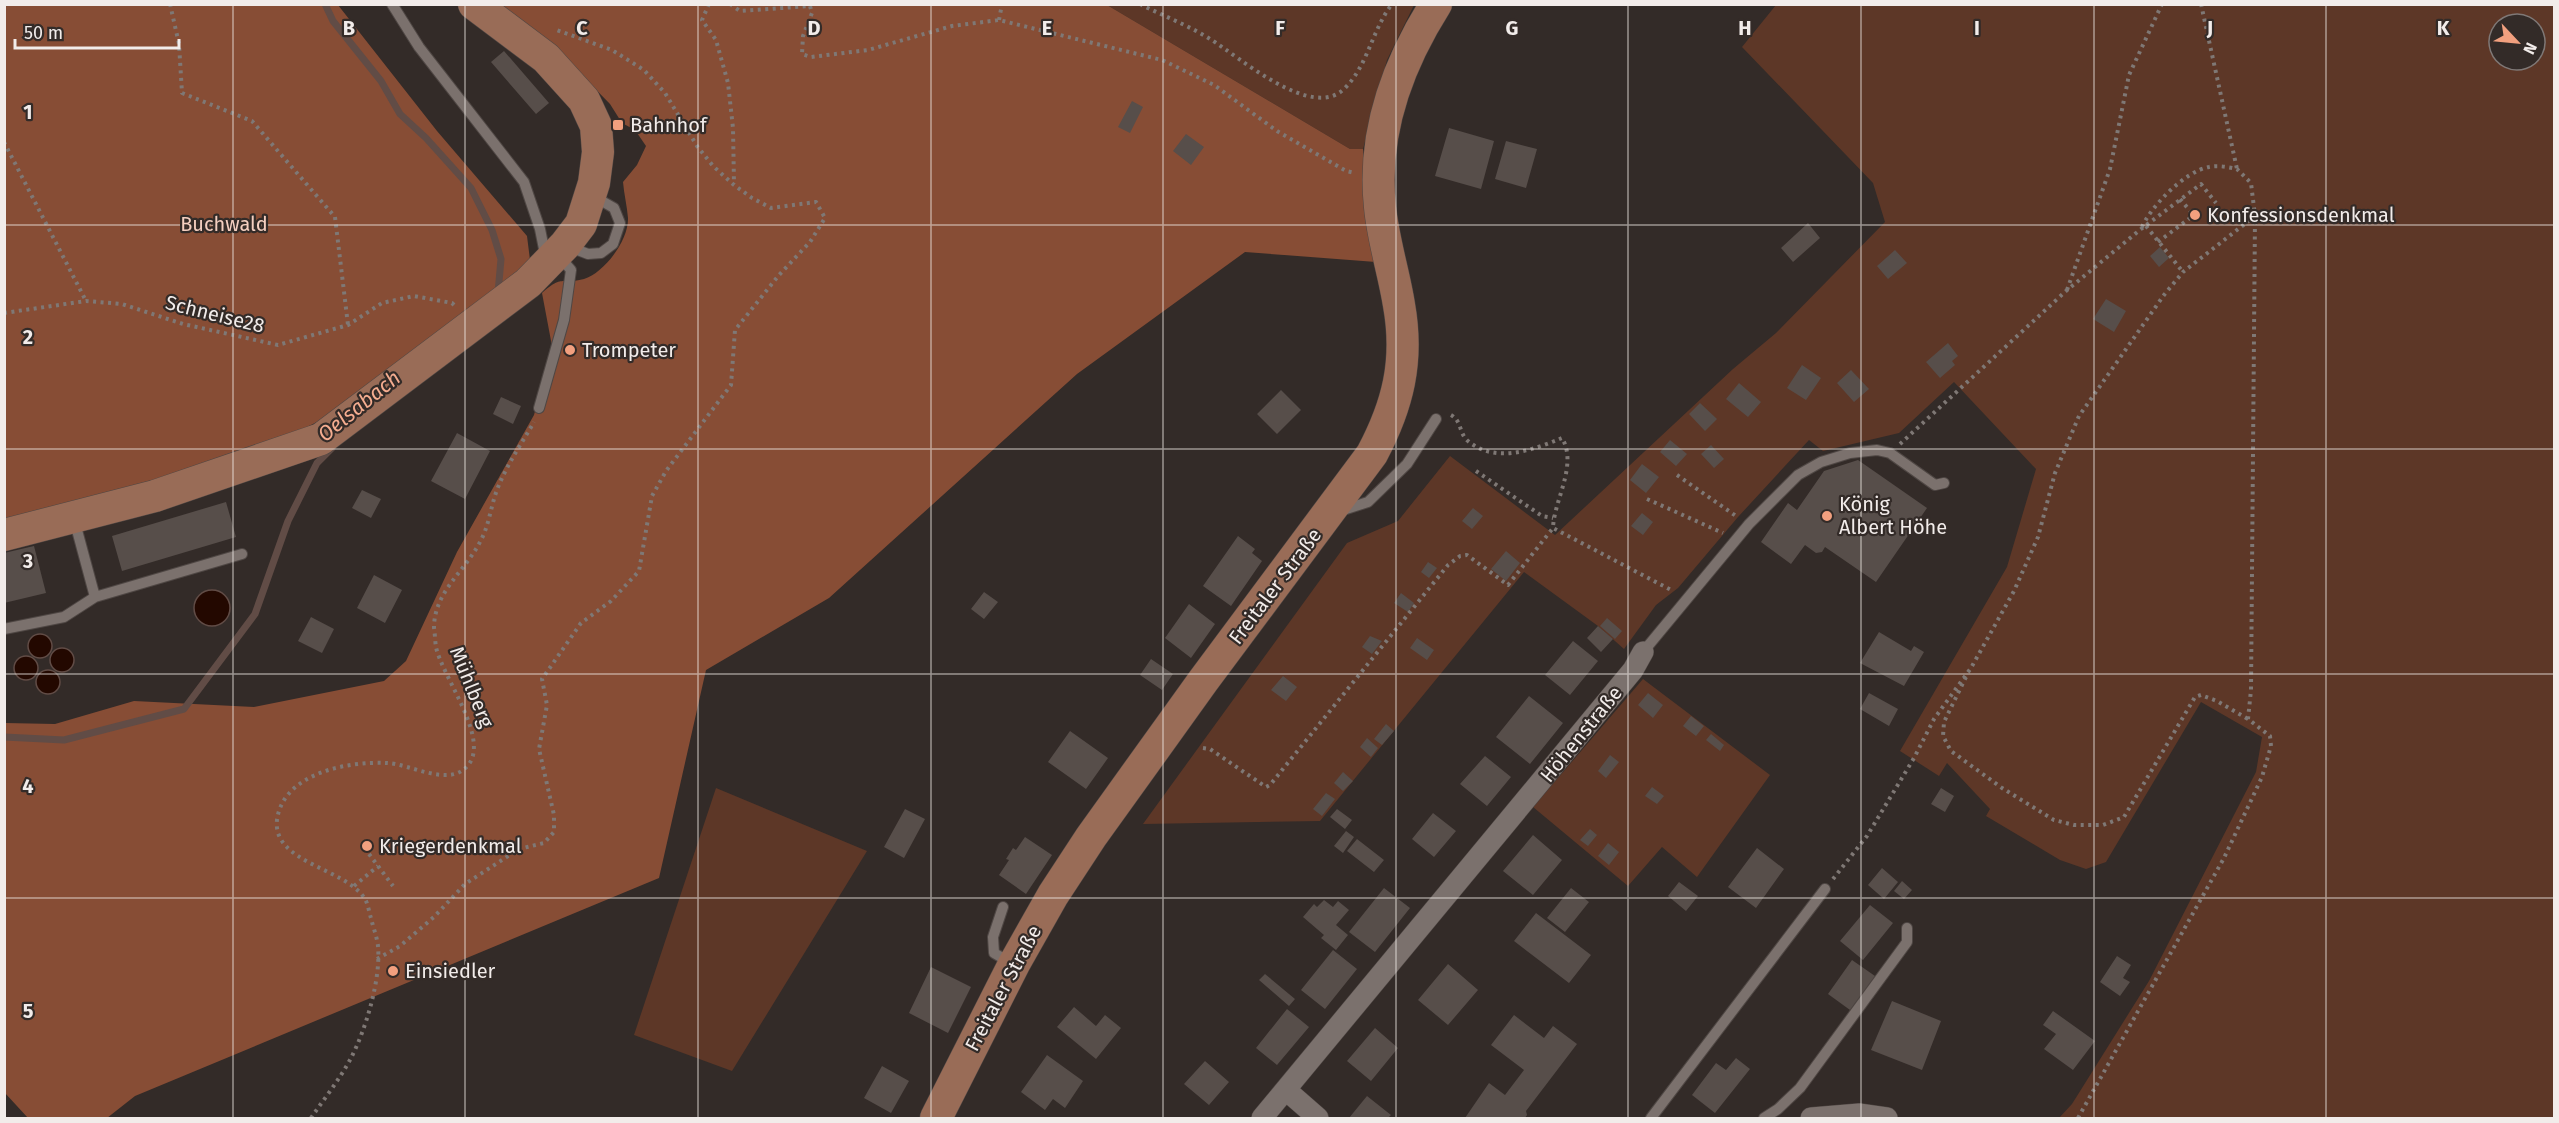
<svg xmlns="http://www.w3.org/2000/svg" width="2559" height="1123" font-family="'Fira Sans',sans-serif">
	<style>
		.green { fill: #5d3727; fill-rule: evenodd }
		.forest { fill: #874d35 }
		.water { fill: #230800; stroke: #614c46; stroke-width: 1.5 }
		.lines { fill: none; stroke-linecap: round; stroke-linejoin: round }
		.stream { stroke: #614c46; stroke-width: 7 }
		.building { fill: #574e4a }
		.lane-casing { stroke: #4f4744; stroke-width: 12 }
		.street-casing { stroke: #4f4744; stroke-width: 22 }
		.secondary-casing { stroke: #4f4744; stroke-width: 33 }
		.path { stroke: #7f7875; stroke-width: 4; stroke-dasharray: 3 4.5; stroke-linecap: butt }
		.lane { stroke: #7b716d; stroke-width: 10 }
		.street { stroke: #7b716d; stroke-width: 21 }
		.secondary { stroke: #996c57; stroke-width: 32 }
		.grid { fill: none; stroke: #f2ecea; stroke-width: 1.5; stroke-opacity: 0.55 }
		.poi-dot { fill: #f2a07f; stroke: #332b28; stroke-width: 2 }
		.labels { text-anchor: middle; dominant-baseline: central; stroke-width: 4.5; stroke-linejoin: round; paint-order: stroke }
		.poi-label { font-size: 20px; fill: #f2ecea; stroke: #332b28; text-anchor: start }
		.park-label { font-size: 20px; fill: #f4cfc0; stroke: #332b28 }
		.street-label { font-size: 20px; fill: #f2ecea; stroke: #332b28 }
		.water-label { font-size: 21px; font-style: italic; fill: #f5ad90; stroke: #332b28 }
		.grid-label { font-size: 20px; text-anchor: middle; font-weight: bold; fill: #f2ecea; stroke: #332b28; stroke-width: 4.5; stroke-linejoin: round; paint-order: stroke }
	</style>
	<rect width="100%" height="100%" fill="#332b28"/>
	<!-- green -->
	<path class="green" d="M1107,5H1414L1387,60L1363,149H1350Z
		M1776,5H2554V1118H2059L2072,1104L2149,981L2256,772L2262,737L2201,702L2106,862L2086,869L2060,860L1986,816L1990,809L1947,763L1939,776L1900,751L2007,567L2036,469L1954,382L1899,433L1823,451L1809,440L1738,517L1678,588L1656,605L1624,649L1598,626L1524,572L1320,821L1143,824L1347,543L1398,521L1450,456L1555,535L1733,369L1776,333L1885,222L1873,183L1742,47ZM2499,24H2535V60H2499Z
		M1643,679L1770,775L1697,877L1662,847L1628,886L1533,807Z
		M716,788L867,851L732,1071L634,1035Z"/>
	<!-- forest -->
	<path class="forest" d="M5,5H338L437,131L527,236L530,260L529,275L335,413L299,431L157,482L5,521Z
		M484,5H1107L1350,149H1363L1376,262L1245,252L1077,374L829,598L706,670L659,878L135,1096L107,1118H28L5,1093V723L55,724L134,701L254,707L384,681L406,661L457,552L534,415L552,346L542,293C563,274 562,285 584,279C604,273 629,240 628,218C627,206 624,194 623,182L637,165L646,146L635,130L622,123L610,104L562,55Z"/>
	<!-- water -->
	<path class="water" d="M194 608a18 18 0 1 1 36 0a18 18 0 1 1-36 0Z
		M28 646a12 12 0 1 1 24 0a12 12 0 1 1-24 0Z
		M50 660a12 12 0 1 1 24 0a12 12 0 1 1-24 0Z
		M14 668a12 12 0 1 1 24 0a12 12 0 1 1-24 0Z
		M36 682a12 12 0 1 1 24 0a12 12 0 1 1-24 0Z"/>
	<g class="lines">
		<!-- stream -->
		<path class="stream" d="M325,4L333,21L381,81L400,114L426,138L471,188L492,230L501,259L498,293
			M4,737L64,740L184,709L255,614L288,521L317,463L332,448"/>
	</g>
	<!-- building -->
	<path class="building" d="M504,51L549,103L536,114L491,62Z
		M1132,101L1143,107L1130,133L1118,127Z
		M1449,128L1494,141L1481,189L1435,176Z
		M1186,134L1204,147L1191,165L1173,151Z
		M1506,141L1537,149L1526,188L1495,179Z
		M1808,223L1820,238L1793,262L1781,248Z
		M2160,247L2169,258L2159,267L2150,256Z
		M1895,250L1907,263L1888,279L1877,266Z
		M2106,299L2126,311L2114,332L2093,319Z
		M1948,343L1958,356L1952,361L1955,365L1940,378L1926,362Z
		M1802,365L1821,378L1806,400L1787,388Z
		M1851,370L1869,389L1854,402L1837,383Z
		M1739,383L1761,402L1748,417L1726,399Z
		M1281,390L1301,410L1277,434L1257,414Z
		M501,397L521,406L513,424L493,414Z
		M1700,403L1717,419L1705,431L1689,414Z
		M457,433L490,451L465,499L431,481Z
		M1670,440L1687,454L1676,466L1660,452Z
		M1711,445L1724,459L1714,468L1701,454Z
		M1858,460L1927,508L1876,582L1825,547L1822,552L1816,553L1805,545L1791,564L1761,542L1788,503L1797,510L1824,471Z
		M1642,464L1659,477L1646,493L1630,480Z
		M362,490L381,499L371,518L352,508Z
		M226,502L236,537L122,571L112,536Z
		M1473,508L1483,516L1472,529L1462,521Z
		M1642,513L1653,522L1643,535L1631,526Z
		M1238,536L1255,549L1252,553L1262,561L1231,606L1203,586Z
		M34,546L46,593L4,603V553Z
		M1506,551L1520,563L1506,581L1491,569Z
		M1428,562L1437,568L1429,578L1421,572Z
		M374,575L402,590L385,623L357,608Z
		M984,592L998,602L984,619L971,609Z
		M1401,593L1414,603L1408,612L1394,603Z
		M1189,604L1215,624L1191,658L1165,638Z
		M311,617L334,629L322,653L298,641Z
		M1607,618L1622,631L1615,639L1600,626Z
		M1598,626L1613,639L1601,652L1587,638Z
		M1879,632L1911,651L1914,646L1924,652L1904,686L1860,663Z
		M1370,636L1382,641L1372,654L1362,647Z
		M1417,638L1434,650L1427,660L1410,648Z
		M1573,641L1598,661L1570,695L1545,675Z
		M1151,659L1173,674L1162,690L1140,675Z
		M1283,676L1297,687L1286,701L1271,690Z
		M1648,693L1663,705L1653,718L1638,705Z
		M1869,693L1898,709L1889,726L1860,709Z
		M1529,696L1563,723L1530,764L1496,737Z
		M1691,716L1704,726L1696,736L1683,726Z
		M1386,724L1394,731L1382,745L1374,739Z
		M1070,731L1108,758L1086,789L1048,762Z
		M1711,734L1724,745L1720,751L1706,740Z
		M1367,738L1378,748L1371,757L1360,747Z
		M1610,755L1619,762L1606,778L1598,771Z
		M1485,756L1511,777L1487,806L1460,784Z
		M1343,772L1353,781L1343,791L1334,783Z
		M1652,787L1664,796L1657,804L1645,796Z
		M1941,788L1954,796L1945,812L1931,804Z
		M1326,793L1335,799L1322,816L1313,809Z
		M905,809L925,819L904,858L884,847Z
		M1337,809L1352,820L1345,829L1330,817Z
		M1433,813L1456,831L1434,857L1412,839Z
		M1590,829L1597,835L1588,846L1580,840Z
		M1346,831L1354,837L1343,853L1334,846Z
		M1533,835L1562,860L1533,895L1503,871Z
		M1025,837L1052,855L1026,894L999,875L1009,860L1006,859L1013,848L1016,850Z
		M1357,839L1384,860L1374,872L1347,851Z
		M1608,843L1619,852L1609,865L1598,856Z
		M1757,848L1784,869L1756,908L1728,887Z
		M1882,868L1898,882L1884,899L1868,885Z
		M1902,881L1912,890L1904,899L1894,891Z
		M1679,882L1698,896L1686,911L1668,896Z
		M1384,888L1410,908L1375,952L1349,932Z
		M1571,888L1589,902L1565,932L1547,918Z
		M1324,900L1333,907L1338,901L1349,910L1336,925L1348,935L1336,950L1321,938L1324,935L1303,917L1314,904L1317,907Z
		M1870,905L1893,923L1863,960L1840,941Z
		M1536,913L1591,955L1569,983L1514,941Z
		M1333,950L1357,969L1325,1009L1301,990Z
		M2117,956L2131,965L2123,978L2130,982L2120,996L2100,982Z
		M1852,960L1875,976L1850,1010L1828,994Z
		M1448,964L1478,990L1448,1025L1418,1000Z
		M931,967L971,987L948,1033L909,1013Z
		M1265,974L1295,999L1289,1006L1259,980Z
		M1892,1001L1941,1021L1922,1070L1871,1050Z
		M1074,1007L1096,1026L1105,1015L1121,1028L1096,1059L1057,1027Z
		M1287,1009L1309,1027L1277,1065L1256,1048Z
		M2053,1011L2095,1041L2073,1070L2044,1049L2056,1034L2043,1025Z
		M1514,1015L1544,1038L1553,1026L1577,1044L1526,1111L1527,1115L1525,1118H1465L1489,1083L1505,1095L1524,1070L1491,1045Z
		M1375,1028L1398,1048L1371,1081L1347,1061Z
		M1047,1055L1083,1081L1065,1108L1053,1099L1045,1110L1021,1092Z
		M1736,1058L1750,1069L1715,1113L1692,1095L1716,1063L1726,1070Z
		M1205,1061L1229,1082L1209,1105L1184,1084Z
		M882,1066L909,1081L891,1113L864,1098Z
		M1367,1096L1391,1115L1388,1118H1349Z"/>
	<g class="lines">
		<!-- lane casing -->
		<g class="lane-casing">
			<path id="lane" d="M392,4L419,47L524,182L540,229L546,259
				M567,246L588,254L601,253L613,244L620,223L614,208L593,196
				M539,408L564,320L571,270L558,255
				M1340,511L1368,502L1407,464L1436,419
				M74,519L95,597
				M4,629L64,617L95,597L242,554
				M1643,652L1749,524L1798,475L1821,462L1850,453L1877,450L1890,453L1935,485L1944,483
				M1003,907L993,937L994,953L1011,963
				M1651,1118L1825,889
				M1764,1118L1778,1109L1800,1088L1907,942V928"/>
		</g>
		<!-- street casing -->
		<g class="street-casing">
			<path id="street" d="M1286,1090L1318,1118
				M1262,1118L1633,670L1643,652
				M1811,1118L1859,1114L1887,1118"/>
		</g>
		<!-- secondary casing -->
		<g class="secondary-casing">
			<path id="secondary" d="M4,535L155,496L321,439L528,283L565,245L581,224L594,183L598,152L596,126L584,100L546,58L474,4
				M936,1118L1014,964L1053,895L1091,837L1203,681L1372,454C1398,405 1409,361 1399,305C1394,273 1383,240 1380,207C1372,134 1398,64 1436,4"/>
		</g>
		<!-- path -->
		<path class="path" d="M170,4L179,44L182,93L252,121L335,217L348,325
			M709,4L702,20L716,40L728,83L733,128L734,184
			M730,4L740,11L810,6L812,13L803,36L802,54L811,57L868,50L952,26L999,20L1162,60L1214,85L1277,131L1346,171L1355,173
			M1140,4C1163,16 1188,25 1210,39C1240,57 1312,122 1345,88C1368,65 1372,30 1392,4
			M2201,4L2237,169
			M999,20L1002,4
			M4,142L86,301
			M2146,226L2183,272
			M2158,242L2190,218L2191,212L2180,199
			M2067,290L2110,169L2129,75L2162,4
			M4,313L86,301L122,304L183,324L278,345L348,325L382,303L414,296L452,303L456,307
			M1451,415C1462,421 1459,434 1468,441C1495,464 1533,450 1562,438C1578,465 1554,500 1553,528L1673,591
			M1900,444L2066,291L2141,229L2201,184L2216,203
			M1476,471L1542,516L1553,518
			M1677,475L1736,516
			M1647,499L1723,533
			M1966,677L1944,722L1943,736L1951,751L2002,788L2054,820L2074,825H2103L2124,817L2195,697L2201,695L2217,701L2248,719
			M1203,748L1210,749L1266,787L1270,785L1448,565L1460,556L1467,555L1508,585L1553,528
			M369,854L393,886
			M1833,879L1867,836L1914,758L1934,719L1971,668L2014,591L2038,537L2055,473L2079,416L2164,295L2183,272L2255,216L2251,183L2237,169C2228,167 2218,165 2209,167C2185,171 2150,207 2141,229
			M354,886L378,866
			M377,959L400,946L434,917L465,884L519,849L544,843L554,832V815L539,749L547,705L542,679L581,623L611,601L639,571L652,496L666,471L731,385L735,330L779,275L810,242L825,218L816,202L771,208L752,198L734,185L713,166L697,146L665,93L644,70L612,50L554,29
			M311,1118C324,1099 340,1079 351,1058C366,1029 381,979 378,946C377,937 373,927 371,918C369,912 368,904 365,899C346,868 272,863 277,820C283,773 348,761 387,763C411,764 451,789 469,764C489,737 442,676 436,647C435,641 435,634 434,628C434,591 466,571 481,540C490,523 491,503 499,485C508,463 522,443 534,422
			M2078,1118L2224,858L2262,777L2271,746L2270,736L2248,719L2251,690L2255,216"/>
		<!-- lane -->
		<use href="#lane" class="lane"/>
		<!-- street -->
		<use href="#street" class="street"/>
		<!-- secondary -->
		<use href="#secondary" class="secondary"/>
	</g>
	<!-- grid -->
	<path class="grid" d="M233,4V1118M465,4V1118M698,4V1118M931,4V1118M1163,4V1118M1396,4V1118M1628,4V1118M1861,4V1118M2094,4V1118M2326,4V1118M4,225H2554M4,449H2554M4,674H2554M4,898H2554"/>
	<!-- markers -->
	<g class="poi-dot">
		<rect x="612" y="119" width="12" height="12" rx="3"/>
		<circle cx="2195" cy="215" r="6"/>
		<circle cx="570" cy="350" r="6"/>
		<circle cx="1827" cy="516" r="6"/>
		<circle cx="367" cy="846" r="6"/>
		<circle cx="393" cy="971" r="6"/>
	</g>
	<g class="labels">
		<!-- poi labels -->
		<g class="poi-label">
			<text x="630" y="125">Bahnhof</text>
			<text x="2207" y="215">Konfessionsdenkmal</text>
			<text x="582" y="350">Trompeter</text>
			<text x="1839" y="504">König<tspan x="1839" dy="23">Albert Höhe</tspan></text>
			<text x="379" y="846">Kriegerdenkmal</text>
			<text x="405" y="971">Einsiedler</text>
		</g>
		<!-- park labels -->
		<g class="park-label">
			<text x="224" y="224">Buchwald</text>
		</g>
		<!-- street labels -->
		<g class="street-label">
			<text transform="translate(215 314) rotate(14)">Schneise28</text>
			<text transform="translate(1275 586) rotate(-53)">Freitaler Straße</text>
			<text transform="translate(472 687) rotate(68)">Mühlberg</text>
			<text transform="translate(1581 734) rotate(-51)">Höhenstraße</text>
			<text transform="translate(1003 988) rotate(-62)">Freitaler Straße</text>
		</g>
		<!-- water labels -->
		<g class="water-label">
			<text transform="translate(359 406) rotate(-39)">Oelsabach</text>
		</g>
	</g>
	<g class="grid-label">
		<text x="349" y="35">B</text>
		<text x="582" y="35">C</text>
		<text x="814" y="35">D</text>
		<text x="1047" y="35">E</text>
		<text x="1280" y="35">F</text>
		<text x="1512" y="35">G</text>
		<text x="1745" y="35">H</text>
		<text x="1977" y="35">I</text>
		<text x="2210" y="35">J</text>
		<text x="2443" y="35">K</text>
		<text x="28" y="119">1</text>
		<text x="28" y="344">2</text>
		<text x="28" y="568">3</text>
		<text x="28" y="793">4</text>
		<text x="28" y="1018">5</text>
	</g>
	<!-- border -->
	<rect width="2559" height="1123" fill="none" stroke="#f2ecea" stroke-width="12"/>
	<!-- north arrow -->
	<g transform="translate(2517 42) rotate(116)"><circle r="28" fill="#332b28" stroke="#7f7876" stroke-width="1.5"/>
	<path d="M0-4.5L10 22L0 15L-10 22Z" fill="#f2a07f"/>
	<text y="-9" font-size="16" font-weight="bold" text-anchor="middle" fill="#f2ecea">N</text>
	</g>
	<!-- scale -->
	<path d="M15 39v9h164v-9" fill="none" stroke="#f2ecea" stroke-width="3"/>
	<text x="24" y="39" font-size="18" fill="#f2ecea" stroke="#332b28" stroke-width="4.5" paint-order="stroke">50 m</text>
</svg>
